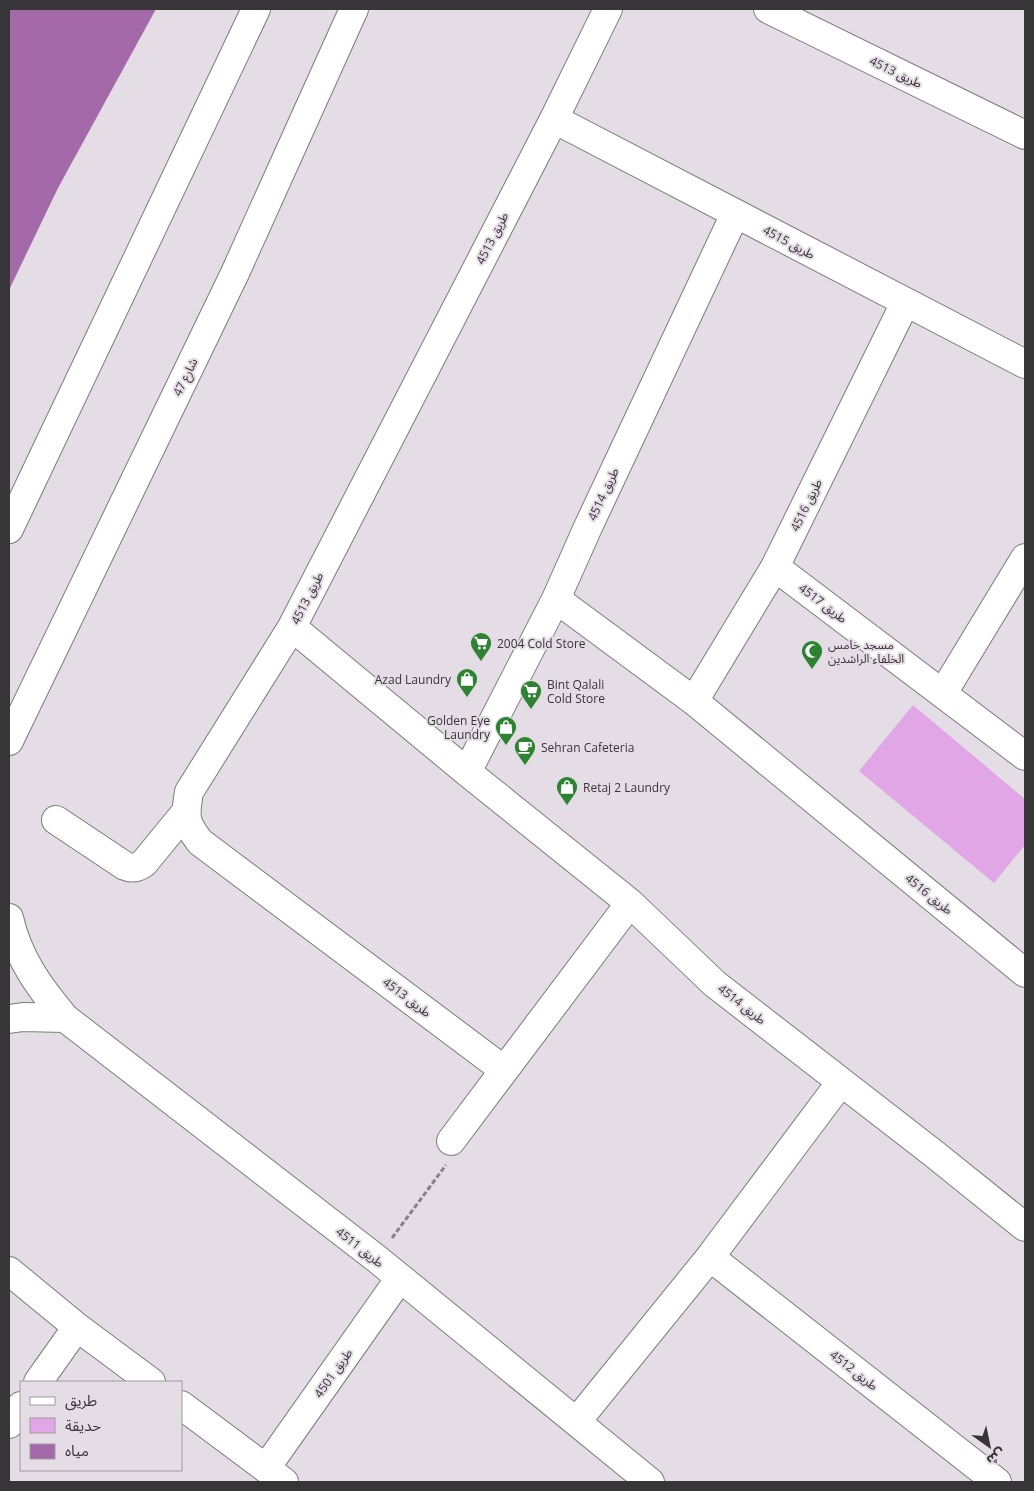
<svg xmlns="http://www.w3.org/2000/svg" width="1034" height="1491" font-family="'Open Sans','Noto Sans Arabic',sans-serif">
	<style>
		.green { fill: #e1a6e6 }
		.water { fill: #a469a9 }
		.lines { fill: none; stroke-linecap: round; stroke-linejoin: round }
		.minor-casing { stroke: #807880; stroke-width: 30 }
		.path { stroke: #878287; stroke-width: 3; stroke-dasharray: 5 2.5; stroke-linecap: butt }
		.minor { stroke: #fff; stroke-width: 28 }
		.labels { text-anchor: middle; dominant-baseline: central; stroke-width: 4; stroke-linejoin: round; paint-order: stroke }
		.street-label { font-size: 12px; fill: #383538; stroke: #e5dde5 }
		.poi-label { font-size: 12px; fill: #383538; stroke: #e5dde5; text-anchor: start }
	</style>
	<rect width="100%" height="100%" fill="#e5dde5"/>
	<!-- green -->
	<path class="green" d="M913,705L1025,799V845L994,883L859,771Z"/>
	<!-- water -->
	<path class="water" d="M9,9H156L58,188L9,290Z"/>
	<g class="lines">
		<!-- minor casing -->
		<g class="minor-casing">
			<path id="minor" d="M768,9L1025,135
				M554,119L1025,364
				M9,529L256,9
				M775,567L1025,756
				M556,599L694,701L1025,973
				M292,627L467,772L630,903L715,984L933,1153L1025,1227
				M943,693L1025,558
				M694,701L775,567L905,303
				M9,741L235,273L354,9
				M467,772L556,599L588,527L735,214
				M56,820L125,866C132,869 137,868 144,863L185,813
				M9,918C18,958 39,987 65,1018L377,1259L650,1482
				M9,1019L23,1017L65,1018
				M504,1070L200,842C184,821 185,817 189,792L292,627L554,119L608,9
				M451,1141L630,903
				M710,1257L997,1482
				M9,1271L77,1327L151,1382
				M38,1382L77,1327
				M181,1405L284,1482
				M577,1421L710,1257L841,1082
				M9,1424L21,1406
				M266,1468L400,1278"/>
		</g>
		<!-- path -->
		<path class="path" d="M392,1238L446,1165"/>
		<!-- minor -->
		<use href="#minor" class="minor"/>
	</g>
	<!-- icons -->
	<defs>
		<g id="supermarket-pin" transform="scale(1.125)"><path d="M0 17L-7.5 6A9.5 9.5 0 1 1 7.5 6Z" fill="#2d8332" stroke="#e5dde5"/><path d="M-6-5.5h2.5l.6 2H6L4.5 2H-2.5L-4.4-4H-6ZM-1.5 3.2a1.3 1.3 0 1 0 .1 0ZM3 3.2a1.3 1.3 0 1 0 .1 0Z" fill="#fff"/></g>
		<g id="mosque-pin" transform="scale(1.125)"><path d="M0 17L-7.5 6A9.5 9.5 0 1 1 7.5 6Z" fill="#2d8332" stroke="#e5dde5"/><path d="M3.5-4.9A6 6 0 1 0 3.5 4.9A5 5 0 1 1 3.5-4.9Z" fill="#fff"/></g>
		<g id="shop-pin" transform="scale(1.125)"><path d="M0 17L-7.5 6A9.5 9.5 0 1 1 7.5 6Z" fill="#2d8332" stroke="#e5dde5"/><path d="M-5-2.5h2.3a2.7 3.5 0 0 1 5.4 0H5L5.5 6h-11ZM-1.5-2.5h3a1.5 2.3 0 0 0-3 0Z" fill="#fff"/></g>
		<g id="cafe-pin" transform="scale(1.125)"><path d="M0 17L-7.5 6A9.5 9.5 0 1 1 7.5 6Z" fill="#2d8332" stroke="#e5dde5"/><path d="M-5.5-4.5H6V0H3Q3 3.5 0 3.5H-2.5Q-5.5 3.5-5.5 0ZM3-3.2v2h1.7v-2ZM-6 4.5H4V6H-6Z" fill="#fff"/></g>
	</defs>
	<g fill-rule="evenodd">
		<use href="#supermarket-pin" x="481" y="643"/>
		<use href="#mosque-pin" x="812" y="651"/>
		<use href="#shop-pin" x="467" y="679"/>
		<use href="#supermarket-pin" x="531" y="691"/>
		<use href="#shop-pin" x="506" y="727"/>
		<use href="#cafe-pin" x="525" y="747"/>
		<use href="#shop-pin" x="567" y="787"/>
	</g>
	<g class="labels">
		<!-- street labels -->
		<g class="street-label">
			<text transform="translate(896 72) rotate(26)">طريق 4513</text>
			<text transform="translate(492 238) rotate(-63)">طريق 4513</text>
			<text transform="translate(789 242) rotate(28)">طريق 4515</text>
			<text transform="translate(185 377) rotate(-64)">شارع 47</text>
			<text transform="translate(603 494) rotate(-65)">طريق 4514</text>
			<text transform="translate(806 505) rotate(-64)">طريق 4516</text>
			<text transform="translate(307 598) rotate(-63)">طريق 4513</text>
			<text transform="translate(823 603) rotate(37)">طريق 4517</text>
			<text transform="translate(929 894) rotate(39)">طريق 4516</text>
			<text transform="translate(407 997) rotate(37)">طريق 4513</text>
			<text transform="translate(742 1004) rotate(38)">طريق 4514</text>
			<text transform="translate(360 1247) rotate(38)">طريق 4511</text>
			<text transform="translate(854 1370) rotate(38)">طريق 4512</text>
			<text transform="translate(333 1373) rotate(-55)">طريق 4501</text>
		</g>
		<!-- poi labels -->
		<g class="poi-label">
			<text x="497" y="643">2004 Cold Store</text>
			<text x="828" y="644">مسجد خامس<tspan x="828" dy="14">الخلفاء الراشدين</tspan></text>
			<text x="451" y="679" text-anchor="end">Azad Laundry</text>
			<text x="547" y="684">Bint Qalali<tspan x="547" dy="14">Cold Store</tspan></text>
			<text x="490" y="720" text-anchor="end">Golden Eye<tspan x="490" dy="14">Laundry</tspan></text>
			<text x="541" y="747">Sehran Cafeteria</text>
			<text x="583" y="787">Retaj 2 Laundry</text>
		</g>
	</g>
	<!-- border -->
	<rect width="1034" height="1491" fill="none" stroke="#383538" stroke-width="20"/>
	<!-- legend -->
	<rect x="20" y="1381" width="162" height="90" fill="#e5dde5" stroke="#a09aa0"/>
	<rect x="30" y="1397" width="25" height="8" fill="#ffffff" stroke="#a09aa0"/>
	<text x="65" y="1406" font-size="15" fill="#383538">طريق</text>
	<rect x="30" y="1418" width="25" height="15" fill="#e1a6e6" stroke="#a09aa0"/>
	<text x="65" y="1431" font-size="15" fill="#383538">حديقة</text>
	<rect x="30" y="1444" width="25" height="15" fill="#a469a9" stroke="#a09aa0"/>
	<text x="65" y="1456" font-size="15" fill="#383538">مياه</text>
	<!-- north arrow -->
	<g transform="translate(989 1446) rotate(147)" stroke="#e5dde5" stroke-width="4" paint-order="stroke">
	<path d="M0-4L9 19L0 12L-9 19Z" fill="#383538"/>
	<text y="-8" font-size="14" font-weight="bold" text-anchor="middle" fill="#383538">ش</text>
	</g>
</svg>
